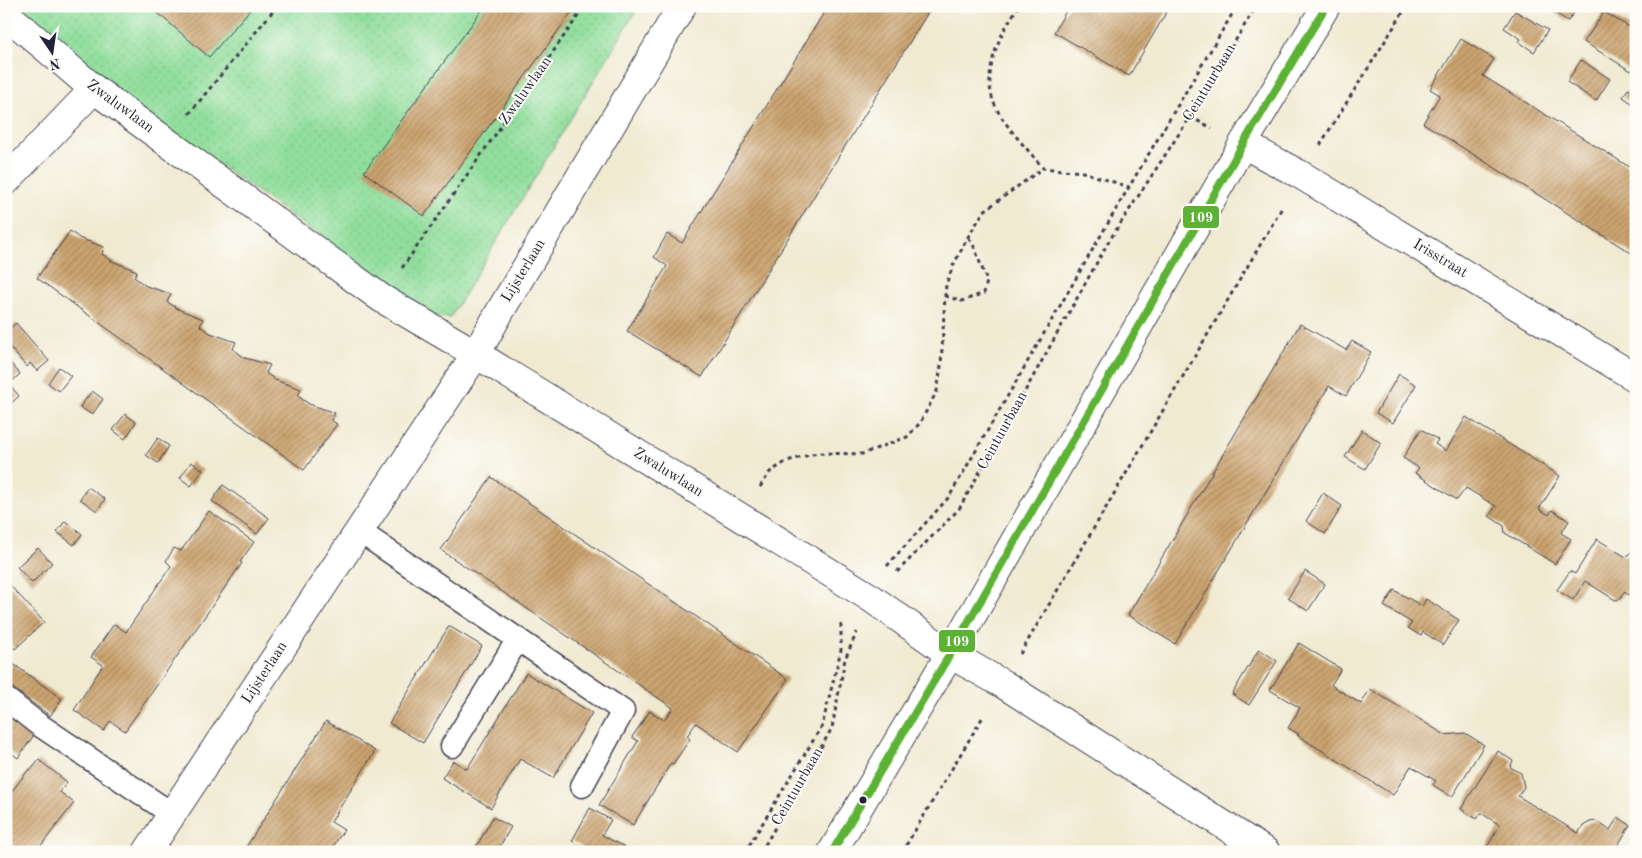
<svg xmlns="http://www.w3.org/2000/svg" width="1642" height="858" font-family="'Old Standard TT',serif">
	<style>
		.grass { fill: url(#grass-dots); stroke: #5a806c }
		.building { fill: url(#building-hatch) }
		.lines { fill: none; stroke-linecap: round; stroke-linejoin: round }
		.lane-casing { stroke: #414052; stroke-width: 25 }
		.street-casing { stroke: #414052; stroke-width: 30 }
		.primary-casing { stroke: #414052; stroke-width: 30 }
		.path { stroke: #414052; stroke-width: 3; stroke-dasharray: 4 4; stroke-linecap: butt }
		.lane { stroke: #fff; stroke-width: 22 }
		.street { stroke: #fff; stroke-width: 28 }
		.primary { stroke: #fff; stroke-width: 28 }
		.bus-1-casing { stroke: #fdfcf7; stroke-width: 11 }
		.bus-1 { stroke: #5cb234; stroke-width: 8 }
		.bus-dot { fill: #22223b; stroke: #fdfcf7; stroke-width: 2 }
		.labels { text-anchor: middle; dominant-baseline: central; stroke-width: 4; stroke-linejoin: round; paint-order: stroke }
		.street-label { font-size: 15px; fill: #22223b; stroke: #fdfcf7 }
		.line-badge { stroke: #fdfcf7; stroke-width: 2 }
		.badge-label { font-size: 14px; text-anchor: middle; font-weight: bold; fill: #fff }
	</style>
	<defs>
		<pattern id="grass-dots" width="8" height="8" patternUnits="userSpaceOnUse" patternTransform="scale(1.25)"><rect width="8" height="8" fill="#91de9c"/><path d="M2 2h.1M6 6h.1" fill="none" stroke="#7dbe87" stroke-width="1.8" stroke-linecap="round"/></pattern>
		<pattern id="building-hatch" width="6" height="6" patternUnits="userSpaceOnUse" patternTransform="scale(1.25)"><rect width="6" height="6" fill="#cca470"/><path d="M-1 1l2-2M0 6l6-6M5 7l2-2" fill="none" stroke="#a5855d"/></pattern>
	</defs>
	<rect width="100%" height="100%" fill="#fdfcf7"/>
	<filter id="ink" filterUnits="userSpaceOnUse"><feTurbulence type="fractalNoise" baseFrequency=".02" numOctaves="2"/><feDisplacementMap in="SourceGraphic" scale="10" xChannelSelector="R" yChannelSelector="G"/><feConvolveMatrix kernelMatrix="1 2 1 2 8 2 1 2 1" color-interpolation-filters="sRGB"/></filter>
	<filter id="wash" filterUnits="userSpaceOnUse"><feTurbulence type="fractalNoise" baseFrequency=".0096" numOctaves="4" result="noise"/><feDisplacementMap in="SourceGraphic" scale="20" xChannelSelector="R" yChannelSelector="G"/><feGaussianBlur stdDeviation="1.12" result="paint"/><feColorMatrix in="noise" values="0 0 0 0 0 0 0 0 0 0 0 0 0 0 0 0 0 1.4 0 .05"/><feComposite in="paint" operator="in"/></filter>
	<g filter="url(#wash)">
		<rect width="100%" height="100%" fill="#f0ead1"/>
		<!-- grass -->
		<path class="grass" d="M18,6H639L450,318L433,316L118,93Z"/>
		<g id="blocks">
			<!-- building -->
			<path class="building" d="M155,6H253L209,57L153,9Z
				M485,6H576L424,216L364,172Z
				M828,6H932L702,377L627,331L667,266L654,257L667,234L682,243Z
				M1069,6H1170L1129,76L1054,32Z
				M1544,6H1579L1568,21Z
				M1515,11L1548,30L1534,52L1519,42L1521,39L1504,28Z
				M1604,12L1636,31V64L1631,71L1584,42Z
				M1461,39L1494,59L1483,76L1636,171V256L1423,123L1440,95L1430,89Z
				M1581,60L1610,79L1596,101L1567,82Z
				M1628,89L1636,94V106L1623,97Z
				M70,231L79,238L104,247L102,254L112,261L137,271L134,277L146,286L171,294L167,302L180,310L203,319L200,326L210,333L236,342L233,349L245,358L270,365L266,373L275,380L301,389L298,396L302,399L309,404L335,413L331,420L337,424L304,470L37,278Z
				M16,323L49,361L37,371L30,363L27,367L6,343V331Z
				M1300,324L1346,350L1352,341L1371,352L1346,396L1329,386L1175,644L1128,615Z
				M6,358L20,374L9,384L19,396L6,408Z
				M59,367L71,376L59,391L48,383Z
				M1399,374L1416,385L1393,423L1376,413Z
				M92,391L103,399L92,415L80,407Z
				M125,414L136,422L125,439L113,430Z
				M1466,417L1560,476L1539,509L1549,515L1552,510L1569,521L1561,533L1571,539L1555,564L1505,533L1504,526L1489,516L1496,506L1494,505L1466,488L1457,500L1415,473L1419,468L1403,458L1421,429L1438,440L1435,444L1446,451Z
				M1362,430L1381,443L1365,469L1345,457Z
				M158,438L169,446L158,463L146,455Z
				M191,462L203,470L191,486L180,478Z
				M491,477L788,679L738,752L696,723L687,736L690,739L673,764L671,763L633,825L599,805L638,741L632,737L650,711L664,720L673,708L441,550Z
				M223,485L269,518L257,534L212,501Z
				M88,487L105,499L97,511L80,499Z
				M1323,493L1342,506L1325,534L1306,521Z
				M209,511L254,542L240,562L242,563L125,731L110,721L104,731L74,710L103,665L91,657L114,624L126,632L171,566L166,561L174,548L181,551Z
				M65,521L82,534L74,545L57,532Z
				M1597,539L1626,557L1634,549L1636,550V599L1624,592L1620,599L1615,600L1585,581L1573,600L1557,590L1570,571L1575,574Z
				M38,548L52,563L32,583L17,567Z
				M1305,571L1325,584L1308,611L1288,598Z
				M6,581L44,622L15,649L6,640Z
				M1394,590L1422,606L1426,599L1459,620L1443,645L1423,632L1421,636L1408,628L1412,623L1384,606Z
				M449,626L482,646L423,743L389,723Z
				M1299,643L1341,669L1331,685L1361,704L1370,689L1445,735L1465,733L1484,745L1452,797L1433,785L1436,781L1411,766L1393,795L1297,735L1299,734L1288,728L1300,708L1270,690Z
				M1259,649L1277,661L1249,705L1232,694Z
				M12,663L62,699L50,716L6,683V670Z
				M526,673L592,713L553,778L520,759L491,808L442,778L453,761L467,769Z
				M6,714L34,735L18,758L6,749Z
				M326,721L375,751L331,822L344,830L329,852H243Z
				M1498,751L1513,761L1510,767L1521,773L1524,787L1518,796L1578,833L1583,826L1590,822L1596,821L1610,830L1618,817L1630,825L1614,852H1484L1500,825L1481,813L1477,819L1461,809Z
				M39,760L67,782L60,792L74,803L36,852H6V799L29,769L31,770Z
				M590,808L611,820L602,835L625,847L622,852H579L582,847L572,841Z
				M493,817L511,827L500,846L501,848L499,852H476L474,851Z"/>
		</g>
	</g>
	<g filter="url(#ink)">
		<use href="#blocks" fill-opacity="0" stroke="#414052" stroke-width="1"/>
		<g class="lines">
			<!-- lane casing -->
			<g class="lane-casing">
				<path id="lane" d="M359,531L623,711L582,786
					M6,699L38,724L172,814
					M452,746L518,639"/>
			</g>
			<!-- street casing -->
			<g class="street-casing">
				<path id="street" d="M6,14L94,89L381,298L476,354L871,598L950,654L1003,684L1266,852
					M1243,144L1301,175L1636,378
					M6,181L94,89
					M147,852L476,354L502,308L682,6"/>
			</g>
			<!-- primary casing -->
			<g class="primary-casing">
				<path id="primary" d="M832,852L950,654L1243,144L1326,6"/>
			</g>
			<!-- path -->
			<path class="path" d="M1019,6C1002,30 982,69 993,100C1000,122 1028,149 1043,168L1083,172L1129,187
				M189,114L277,6
				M1190,117L1212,128
				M1320,145L1407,6
				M402,268L585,6
				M945,296L962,301L984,293L987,281L973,244L968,237
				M760,487L770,472L787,461L817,453L862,454L907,437L920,423L937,391L941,366L945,296L946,285L953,266L968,237L984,211L1043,168
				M887,566L949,497L1129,187L1237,6
				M897,572L959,509L1109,241L1190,117L1256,6
				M1020,654L1283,206
				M745,852L822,726L841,650V622
				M761,852L832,728L845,659L857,632
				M902,852L984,715"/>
			<!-- lane -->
			<use href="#lane" class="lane"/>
			<!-- street -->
			<use href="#street" class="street"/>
			<!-- primary -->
			<use href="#primary" class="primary"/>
			<!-- bus-1 casing -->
			<g class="bus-1-casing">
				<path id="bus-1" d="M832,852L950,654L1243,144L1326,6"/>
			</g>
			<!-- bus-1 -->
			<use href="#bus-1" class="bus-1"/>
		</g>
	</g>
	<!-- markers -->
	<circle class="bus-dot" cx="863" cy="800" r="4.5"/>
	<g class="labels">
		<!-- street labels -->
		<g class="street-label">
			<text transform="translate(1210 83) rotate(-59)">Ceintuurbaan</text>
			<text transform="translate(526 91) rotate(-55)">Zwaluwlaan</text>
			<text transform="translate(120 107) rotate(36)">Zwaluwlaan</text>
			<text transform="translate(1440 259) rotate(31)">Irisstraat</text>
			<text transform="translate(524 271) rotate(-59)">Lijsterlaan</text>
			<text transform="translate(1003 431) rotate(-61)">Ceintuurbaan</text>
			<text transform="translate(668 473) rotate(32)">Zwaluwlaan</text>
			<text transform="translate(265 673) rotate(-57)">Lijsterlaan</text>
			<text transform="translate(798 787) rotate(-60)">Ceintuurbaan</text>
		</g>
	</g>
	<g class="line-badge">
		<rect x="1182" y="205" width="38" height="24" rx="5" fill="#5cb234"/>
		<rect x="938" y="629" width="38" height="24" rx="5" fill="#5cb234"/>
	</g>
	<g class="badge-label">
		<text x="1201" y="222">109</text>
		<text x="957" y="646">109</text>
	</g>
	<!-- margin -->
	<rect width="1642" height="858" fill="none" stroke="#fdfcf7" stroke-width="25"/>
	<!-- north arrow -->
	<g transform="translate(52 52) rotate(167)" stroke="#fdfcf7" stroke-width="4" paint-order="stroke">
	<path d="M0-4L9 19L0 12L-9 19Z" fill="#22223b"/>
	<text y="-8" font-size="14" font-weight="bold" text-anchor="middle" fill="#22223b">N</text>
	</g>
</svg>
